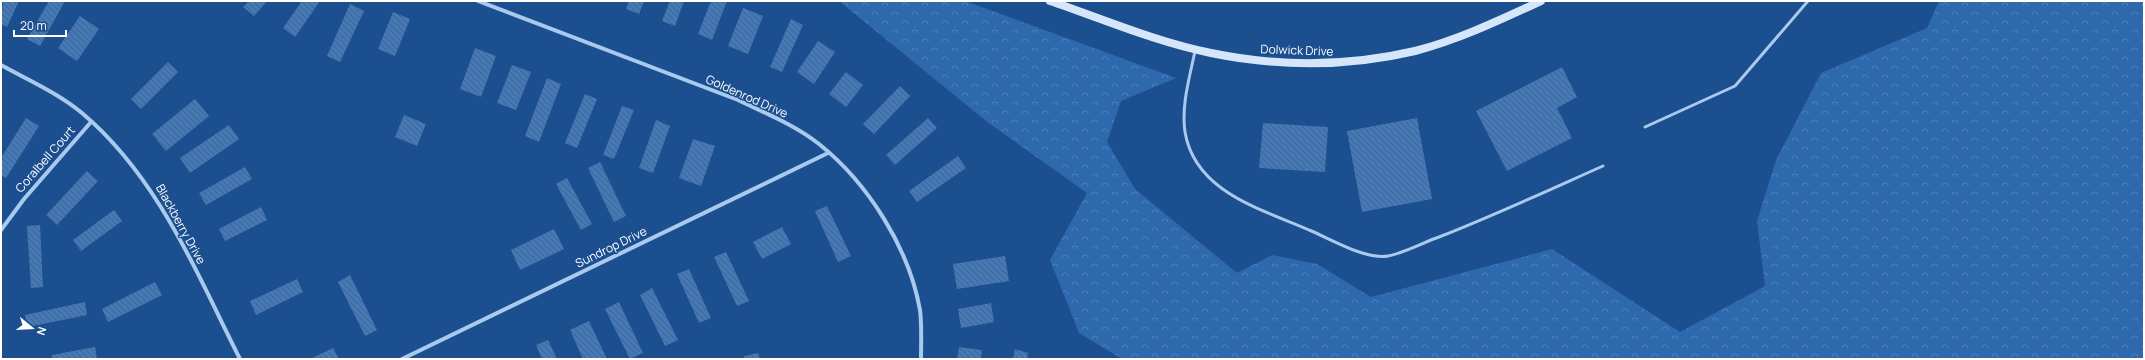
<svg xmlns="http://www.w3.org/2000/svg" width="2145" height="360" font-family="Manrope,sans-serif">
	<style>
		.forest { fill: url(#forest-crowns) }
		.building { fill: url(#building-back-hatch) }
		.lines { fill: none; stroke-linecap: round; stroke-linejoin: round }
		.service { stroke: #a9c9ee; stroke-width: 3 }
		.minor { stroke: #a9c9ee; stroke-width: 4 }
		.secondary { stroke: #d6e6fa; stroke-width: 8 }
		.labels { text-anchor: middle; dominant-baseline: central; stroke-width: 3; stroke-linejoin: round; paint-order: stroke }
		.street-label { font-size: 12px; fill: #fff; stroke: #1b4f8f }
	</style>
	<defs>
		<pattern id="forest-crowns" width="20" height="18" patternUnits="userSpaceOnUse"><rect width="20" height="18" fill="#2e69ad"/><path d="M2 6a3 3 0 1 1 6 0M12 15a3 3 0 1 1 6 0" fill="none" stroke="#4d80b9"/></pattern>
		<pattern id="building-back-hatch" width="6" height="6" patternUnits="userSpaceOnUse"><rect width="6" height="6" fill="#4478b7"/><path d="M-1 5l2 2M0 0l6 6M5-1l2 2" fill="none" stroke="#486282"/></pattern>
	</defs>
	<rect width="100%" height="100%" fill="#1b4f8f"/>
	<!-- forest -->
	<path class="forest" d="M839,1H965L1176,78L1121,101L1107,142L1135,189L1237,273L1272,255L1317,264L1371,297L1552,249L1680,332L1765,286L1757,221L1776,160L1821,73L1927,28L1939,1H2144V359H1122L1079,333L1050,260L1087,193L986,121Z"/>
	<!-- building -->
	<path class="building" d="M3,1H19L7,27L1,24Z
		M49,1H65L40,46L27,39Z
		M249,1H267L254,16L243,7Z
		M302,1H320L295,37L283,28Z
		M629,1H644L639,14L626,9Z
		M670,1H684L675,26L662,21Z
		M711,1H727L712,40L698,34Z
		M350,4L364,11L340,62L327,56Z
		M743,8L763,16L748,54L728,46Z
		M393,12L410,19L395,56L378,49Z
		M80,16L99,29L77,61L58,48Z
		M791,19L803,25L782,72L770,67Z
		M818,41L835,52L814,84L797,72Z
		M475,48L496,56L481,97L460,89Z
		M168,62L178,72L141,109L131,99Z
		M512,65L531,72L516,110L497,103Z
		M1562,67L1577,97L1557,108L1572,138L1507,171L1476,111Z
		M846,72L863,85L846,107L829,94Z
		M547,78L561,84L539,142L525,136Z
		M900,86L910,96L874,134L863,124Z
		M585,94L597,99L577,148L565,143Z
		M195,99L209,116L166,151L152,134Z
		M622,106L634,110L614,159L603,155Z
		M404,115L426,124L417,146L395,137Z
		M26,118L39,126L6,178L1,175V158Z
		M928,118L937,128L895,165L886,155Z
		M1417,118L1432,199L1362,212L1347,131Z
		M656,120L670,126L653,173L639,168Z
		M1263,123L1328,127L1325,172L1259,168Z
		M229,125L239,139L190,173L180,158Z
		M693,139L715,146L701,186L679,178Z
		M958,156L966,168L917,202L909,191Z
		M600,162L626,216L614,222L588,168Z
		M245,167L252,179L206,205L199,193Z
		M87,171L98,181L57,225L46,215Z
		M567,178L592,224L581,230L556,184Z
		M827,206L851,256L838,262L815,211Z
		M261,207L267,220L225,241L219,229Z
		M114,210L122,221L81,251L73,240Z
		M40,225L43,287L31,288L27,226Z
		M782,227L791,244L762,259L753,242Z
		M554,229L564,249L520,270L511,250Z
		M726,252L749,301L737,306L714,257Z
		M1005,256L1009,281L957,289L953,264Z
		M689,269L711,318L699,323L677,274Z
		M350,275L377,330L365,336L338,282Z
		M297,279L303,292L256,315L250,301Z
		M155,282L162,295L108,322L102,309Z
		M652,288L678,340L665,346L640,295Z
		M85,302L87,315L28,327L25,315Z
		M619,302L643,353L630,359L605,309Z
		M991,303L994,322L961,328L958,309Z
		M589,321L607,359H583L570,330Z
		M548,340L557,359H542L536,345Z
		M95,347L97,359H52V355Z
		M959,347L982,350L981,359H957Z
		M333,348L339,359H310Z
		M1015,349L1028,353L1027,359H1013Z
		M758,353L760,359H744V356Z"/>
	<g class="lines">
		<!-- service -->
		<path class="service" d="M1195,51C1190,76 1181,105 1185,132C1195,192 1261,209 1309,230C1331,239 1365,260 1388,256C1404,253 1424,242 1439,237C1495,215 1549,190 1603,166
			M1645,127L1735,86L1808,1"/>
		<!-- minor -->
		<path class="minor" d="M478,1L738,100C765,113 795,125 819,144C868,183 909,248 920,310C922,326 921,343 921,359
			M1,65C28,80 58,93 82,113C158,177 196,272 240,359
			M1,230L24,199L91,122
			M402,359L828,153"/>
		<!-- secondary -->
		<path class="secondary" d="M1050,1C1103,19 1156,42 1211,53C1279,67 1347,67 1415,51C1458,40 1500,20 1541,1"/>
	</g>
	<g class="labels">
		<!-- street labels -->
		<g class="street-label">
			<text transform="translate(1297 50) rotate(2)">Dolwick Drive</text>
			<text transform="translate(747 96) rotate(24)">Goldenrod Drive</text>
			<text transform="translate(45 159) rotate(-49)">Coralbell Court</text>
			<text transform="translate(181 224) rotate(61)">Blackberry Drive</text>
			<text transform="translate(611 247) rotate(-26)">Sundrop Drive</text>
		</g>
	</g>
	<!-- border -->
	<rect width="2145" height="360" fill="none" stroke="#ffffff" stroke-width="4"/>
	<!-- north arrow -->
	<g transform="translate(32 328) rotate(108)" stroke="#1b4f8f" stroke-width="3" paint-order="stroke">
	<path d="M0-3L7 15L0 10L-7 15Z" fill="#ffffff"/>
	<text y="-6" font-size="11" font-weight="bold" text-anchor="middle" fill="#ffffff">N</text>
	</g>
	<!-- scale -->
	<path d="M14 30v6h52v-6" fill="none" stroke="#ffffff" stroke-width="2"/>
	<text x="20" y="30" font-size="12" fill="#ffffff" stroke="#1b4f8f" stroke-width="3" paint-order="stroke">20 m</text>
</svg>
